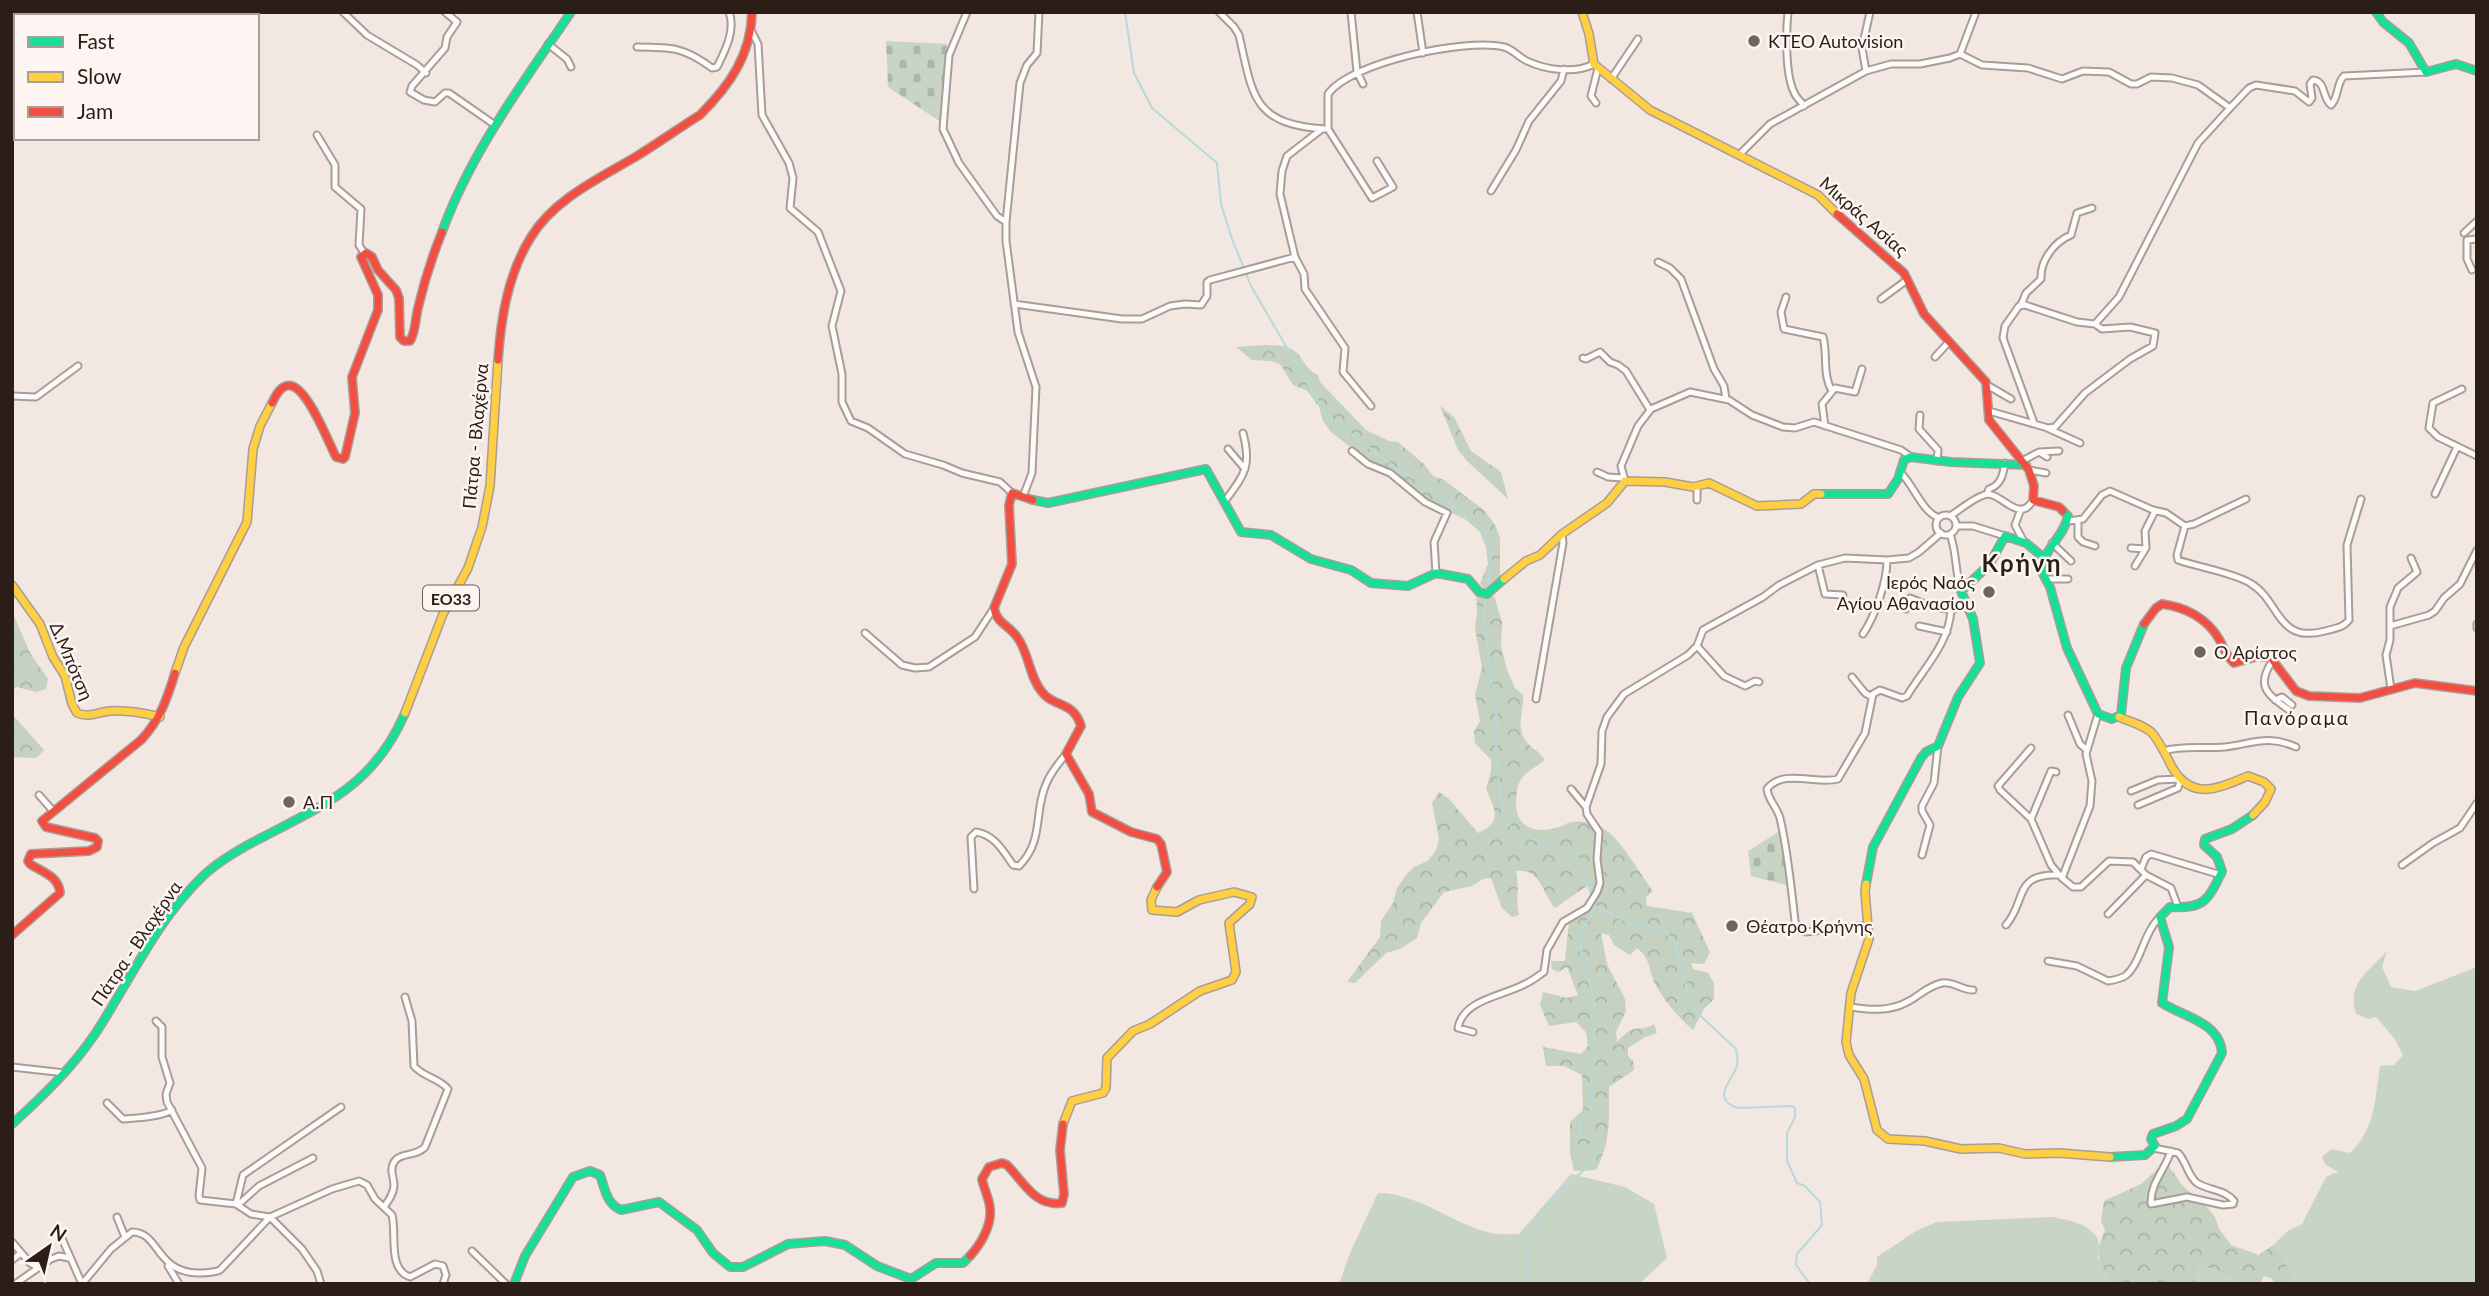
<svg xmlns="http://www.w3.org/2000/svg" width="2489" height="1296" font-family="Lato,sans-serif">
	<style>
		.green { fill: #c9d5c4 }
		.forest { fill: url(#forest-crowns) }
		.cemetery { fill: url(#cemetery-stones) }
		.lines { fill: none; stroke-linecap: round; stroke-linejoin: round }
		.stream { stroke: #b9d8da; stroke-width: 2 }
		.street-casing { stroke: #a89d97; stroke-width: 9 }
		.fast-casing { stroke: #a89d97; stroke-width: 10 }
		.slow-casing { stroke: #a89d97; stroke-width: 10 }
		.jam-casing { stroke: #a89d97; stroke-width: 10 }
		.street { stroke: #fdfbfa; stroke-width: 5 }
		.fast { stroke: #16e098; stroke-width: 7 }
		.slow { stroke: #ffcf43; stroke-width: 7 }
		.jam { stroke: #f24e42; stroke-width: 7 }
		.poi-dot { fill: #71645e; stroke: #fcf5f1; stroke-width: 2.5 }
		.labels { text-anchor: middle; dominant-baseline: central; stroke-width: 5; stroke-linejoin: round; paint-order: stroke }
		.shield { fill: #fcf5f1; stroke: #6a5e58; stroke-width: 2 }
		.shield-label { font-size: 16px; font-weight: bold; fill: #2b1e17 }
		.poi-label { font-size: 18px; fill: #2b1e17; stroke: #fcf5f1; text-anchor: start }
		.street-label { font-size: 18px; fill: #2b1e17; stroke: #fcf5f1 }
		.neighbourhood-label { font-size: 19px; letter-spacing: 2px; fill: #2b1e17; stroke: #fcf5f1 }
		.district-label { font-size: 24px; font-weight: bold; letter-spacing: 2px; fill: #2b1e17; stroke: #fcf5f1 }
	</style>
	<defs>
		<pattern id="forest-crowns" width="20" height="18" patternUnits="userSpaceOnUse" patternTransform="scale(1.75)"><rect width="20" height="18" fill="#c5d2c1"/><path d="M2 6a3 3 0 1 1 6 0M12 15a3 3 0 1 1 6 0" fill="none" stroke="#a9b4a5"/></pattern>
		<pattern id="cemetery-stones" width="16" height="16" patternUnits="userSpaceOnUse" patternTransform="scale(1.75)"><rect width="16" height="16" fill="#c9d5c4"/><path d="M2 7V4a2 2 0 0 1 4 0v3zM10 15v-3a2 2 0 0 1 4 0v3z" fill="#adb6a8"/></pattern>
	</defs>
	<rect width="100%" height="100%" fill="#f2e7e1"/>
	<!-- green -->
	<path class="green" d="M2387,951L2382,967L2391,987L2415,991L2477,967V1284H2293L2294,1279C2286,1267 2283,1256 2273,1245L2289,1230L2302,1224L2326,1177L2334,1173H2339L2325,1164L2322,1157L2331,1149L2350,1153C2376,1128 2375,1098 2380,1066L2394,1065L2403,1055L2394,1038L2376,1017L2369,1019L2356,1014C2347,983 2368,972 2387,951Z
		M1571,1174L1625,1187L1654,1204L1667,1258L1639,1284H1339L1350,1253L1378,1193C1419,1193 1452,1224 1491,1233C1500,1235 1510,1234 1519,1234Z
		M2053,1217C2067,1220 2087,1223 2096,1236C2101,1242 2098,1252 2098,1259L2129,1284H1867L1877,1265V1257L1916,1231L1937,1222Z
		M2202,1265L2235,1279L2238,1284H2195V1274Z"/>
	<!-- forest -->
	<path class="forest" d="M1263,345C1274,345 1290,345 1298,354C1305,363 1307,370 1318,375L1320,382L1366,430L1389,441L1398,442L1425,465L1433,476L1444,480L1485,511L1495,525L1500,538V578L1491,588H1484L1480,584L1488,564L1486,547L1480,532L1465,519L1443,509L1410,487L1401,477L1366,459L1331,432L1323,421L1319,407L1312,397L1306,390L1293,385L1280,364L1271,361L1252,360L1236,347Z
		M1440,406L1454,417L1471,451L1501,472L1508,499L1466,460L1458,450Z
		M1476,591L1488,597L1494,596L1502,622L1501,646L1507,670L1515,688L1523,695C1524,709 1516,728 1525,740C1531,749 1540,751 1545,760C1526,774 1517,775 1516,801C1515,826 1533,834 1556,828C1561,827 1566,823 1571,822C1583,820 1597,824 1607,831C1620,839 1643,878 1653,891L1646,897L1647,906L1692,913L1710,952L1704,964L1691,963L1693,969L1708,973L1714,983V999L1704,1009L1693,1030C1680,1019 1665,1002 1657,987C1647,971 1653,961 1637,948L1630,955L1614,945L1609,935L1601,933L1607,964L1625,999L1626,1011L1616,1032L1617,1042C1638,1019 1636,1035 1654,1024L1657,1033L1645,1037L1628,1048V1056L1633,1061L1634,1070L1609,1087C1609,1118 1611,1142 1596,1170L1574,1171L1570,1152V1122L1583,1110L1582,1075L1564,1066H1546L1543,1047L1581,1054L1588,1046L1586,1032L1576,1022L1549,1026L1540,1005L1543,992L1567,998L1578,995L1567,967L1558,972L1552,969L1551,961H1565L1569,921L1592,903V894L1587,886L1555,908C1542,893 1541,868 1516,871C1520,886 1515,900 1519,915L1512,917L1502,908L1491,878L1483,879L1472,886L1444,892L1421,923L1417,938L1400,949L1386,953L1355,983L1347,982L1380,937L1381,921L1393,903L1397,888L1406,875L1414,867L1428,861L1436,850L1439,839L1432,803L1439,792L1449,799L1478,833C1505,821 1493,808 1486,788L1491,772V760L1475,743L1474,732L1480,721L1475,695L1482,668L1475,628L1477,611Z
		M12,611L30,653L48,679L46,689L36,692L17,687L12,690Z
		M12,714L44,750L36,758L12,757Z
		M2162,1165H2168L2182,1185L2207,1207L2215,1217L2219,1229L2231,1245L2259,1255L2273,1245C2283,1256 2286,1267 2294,1279L2293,1284H2275L2271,1278L2264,1276L2260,1284H2238L2235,1279L2202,1265L2195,1274V1284L2114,1282C2097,1263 2094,1254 2105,1230L2101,1221L2104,1201L2141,1184Z"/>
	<!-- cemetery -->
	<path class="cemetery" d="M886,41L947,44L941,122L888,87Z
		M1783,829L1790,886L1751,876L1748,851Z"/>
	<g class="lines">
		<!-- stream -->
		<path class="stream" d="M1125,12L1134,73L1152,108L1217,163L1221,204L1232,239L1251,286L1326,415L1396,468L1430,488L1483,530L1491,557L1487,590
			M1486,596L1483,614L1497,721L1496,752L1503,820C1522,838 1550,847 1576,851L1592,897
			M1594,902L1596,907L1626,921L1664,931L1675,942L1691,1007L1736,1049C1737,1054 1738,1061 1737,1066C1733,1079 1709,1100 1739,1108L1792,1106L1795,1108V1117L1787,1133V1161L1797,1183L1805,1186L1820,1202L1822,1225L1797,1254L1796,1265L1810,1284
			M1527,1284L1526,1245L1553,1198L1594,1161L1601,1145L1581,1136L1579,1123L1590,1111L1594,1080L1595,1004L1581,953V933L1595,907"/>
		<!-- street casing -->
		<g class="street-casing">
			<path id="street" d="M343,12L367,35L417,65L426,73
				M445,12L457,22L447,37L445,48L412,86L410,92L424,100L435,102L445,93H449L495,125
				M967,12L949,55L943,129L959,163L997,216L1006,222
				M1219,12L1234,27L1239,35C1253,96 1252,124 1325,129
				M1351,12L1357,72L1363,84
				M1417,12L1423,53
				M1788,12C1786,32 1785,74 1794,92C1796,98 1801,101 1804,106
				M752,32L758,44L762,115L789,163L793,178L790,208L818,232L841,291L832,326L842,374V402L851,421L868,428L905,454L943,465L962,473L1000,482L1012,493
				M548,44L567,59L571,67
				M637,47C671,47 684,47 712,68L717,67C725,51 736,30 729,12
				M1960,54L1976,12
				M1866,71L1862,48L1870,12
				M1611,79L1638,39
				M1596,103L1591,96L1598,68
				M1322,129L1287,156L1282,171L1280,194L1295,257L1304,274L1305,289L1345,348L1343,372L1371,406
				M317,135L335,165V187L361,209L359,245L364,253
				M1739,155L1770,124L1866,71L1891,64H1920L1950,58L1960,54L1982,65L2028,68L2062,79L2083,71L2109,72L2131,84H2137L2151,77L2172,78L2198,85L2230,108L2249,88L2256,85L2295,91L2309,102L2312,98L2310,84L2313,80C2326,81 2322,98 2331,105C2339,98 2336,83 2344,76L2426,72
				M1377,161L1393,187L1372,198L1328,129V94C1351,62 1466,38 1504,47C1513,49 1518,57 1527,61C1546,70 1575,74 1594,64
				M1491,191L1516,150L1529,121L1561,81L1564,69
				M2464,233L2477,221
				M1658,262L1670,268L1681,279L1714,369L1724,386L1726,399
				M2472,270L2467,259V240L2477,239
				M1786,297L1781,312L1784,329L1823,337C1828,355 1822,374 1832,391
				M1881,299L1907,280
				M1014,304L1122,319H1142L1170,306L1185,304L1201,305L1207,296V282L1210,280L1295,257
				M2021,305L2026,293L2041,279C2040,261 2054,242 2071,235L2077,213L2092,208
				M2095,324L2119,297L2198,143L2230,108
				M1935,357L1948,343
				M1583,358L1586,359L1600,352L1610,362L1618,365L1626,371L1650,410
				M1987,385L2011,399
				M2462,389L2433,403L2429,428L2438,437L2477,456
				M12,396L36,397L78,366
				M1989,411L2048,428L2055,427L2085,393L2130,359L2153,346L2155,333L2130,327L2102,329L2095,324L2077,322L2025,305L2019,306L2005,326L2003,338L2034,423
				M1920,415L1919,429L1938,450L1937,461
				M1825,426L1822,404L1835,388L1855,392L1862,369
				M2047,428L2080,443
				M1228,449L1245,469
				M1352,451L1368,464L1390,473L1425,502L1447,513L1434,542L1436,573
				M2039,452L2059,451
				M2022,461L2039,452L2047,457
				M2029,470L2046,473
				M1597,472L1608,477L1623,478
				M1900,472C1914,485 1921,511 1939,518
				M1625,481L1621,466L1638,426L1651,409L1690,392L1729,400L1752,415L1783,427L1795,428L1814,422L1901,450L1911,457
				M1024,494L1032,473L1036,387L1018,332L1006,241V222L1020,83L1027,65L1037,53L1039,12
				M1987,494L1989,489C2001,485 2003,475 2005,463
				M2435,494L2457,447
				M1697,500V487
				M1225,501C1244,475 1252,467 1243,433
				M2021,509L2015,525L2024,542
				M1936 525a10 10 0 1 1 20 0a10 10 0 1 1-20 0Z
				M1950,516C1961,509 1972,499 1984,495C2000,489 2019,526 2033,500
				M2078,520V537L2083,542L2095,546
				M2068,521L2083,519L2102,495L2110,491L2153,510L2166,513L2185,526L2177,555L2178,560C2198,567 2234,573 2250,583C2281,601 2276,644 2325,631C2335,628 2343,628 2349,620L2347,545L2361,499
				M1956,526H1973L2005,536
				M2185,526L2194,524L2246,499
				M1950,534C1957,553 1955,572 1961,591
				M2052,543L2071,561
				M2131,548L2145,549
				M1818,565L1825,594L1843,595
				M2135,566L2146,548L2145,531L2155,511
				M2045,579H2068
				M1906,609V602L1910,598L1930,606L1951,610
				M2477,624V628
				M1919,626L1947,632
				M2390,626L2429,615L2435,611L2444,598L2460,584L2477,550
				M865,633L902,665L915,668L929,667L975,637L994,608
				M1863,634C1875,616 1887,582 1887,560
				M1697,646L1724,676L1745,686L1755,681L1759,682
				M2273,660C2255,686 2267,694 2289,710
				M1852,677L1865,693L1872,697
				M2391,689L2386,655L2390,640V607L2398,588L2417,572L2411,558
				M1536,699L1563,543L1562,534
				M2275,700L2282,697L2292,705
				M2068,715L2080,744L2087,750
				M2031,748L1998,786L2000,790L2031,819L2051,865L2062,878L2090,806L2092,781L2086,754L2098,714
				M2163,751C2184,745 2203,749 2225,747C2252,744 2267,734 2296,747
				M1571,789L1586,807
				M2131,791L2158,780L2179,779
				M39,795L53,811
				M2138,805L2178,788L2180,781
				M2031,819L2051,771L2056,772
				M1922,855L1930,825L1922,811V806L1934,783L1938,746
				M2402,865L2433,843L2460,828L2477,803
				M2141,869L2146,857L2151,854L2221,875
				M2062,878L2073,887H2081L2109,861L2133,862L2146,875L2171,888L2178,907
				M974,889L971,837L976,832C995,835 1003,851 1013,865L1019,866C1045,840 1033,811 1047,782C1051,772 1059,763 1066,754
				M2108,914L2146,875
				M1868,925L1806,932L1799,930L1795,921C1791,886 1788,852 1780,818C1777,807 1768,800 1767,789C1783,768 1816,785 1838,779L1865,733L1873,694L1880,690L1902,698L1907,696C1923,669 1949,644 1951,610L1965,604
				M2006,925C2027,901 2013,873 2059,875
				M2048,961L2077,966L2108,981C2114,980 2120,979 2125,976C2141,964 2143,933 2160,917
				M1850,1007C1870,1010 1890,1012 1909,1001C1920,995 1928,986 1942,983C1953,981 1962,990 1973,990
				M156,1021L162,1027V1057L170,1083L166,1094L167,1102L202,1168L199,1196L200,1200L236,1204L251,1214L270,1217L302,1249L317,1271L321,1284
				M1473,1032L1458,1028C1463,999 1504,996 1525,984C1532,981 1538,976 1544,972L1547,950L1563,922L1587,908L1597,892L1600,883L1597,859L1599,832L1587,814L1586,807L1601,764L1602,731L1607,717L1624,694L1688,655L1697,646L1703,630L1763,597L1779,585L1818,565L1845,558L1887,560L1909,558L1919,552L1941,533
				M12,1067L65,1073
				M107,1103L123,1119C137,1118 161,1117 172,1110
				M2154,1148L2178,1153C2187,1162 2187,1175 2197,1183C2210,1191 2224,1189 2234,1201L2233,1204L2223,1205L2187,1197L2151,1204C2150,1183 2165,1170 2171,1151
				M236,1204L243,1175L341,1107
				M238,1205L259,1186L313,1158
				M384,1207C389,1200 394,1193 394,1185C394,1177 389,1170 394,1162C400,1152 416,1157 425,1147L448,1089C439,1078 423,1077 414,1066L412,1021L405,997
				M117,1217L125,1237
				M60,1234L82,1284
				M12,1242L30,1263L39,1268
				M472,1251L506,1284
				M12,1260L21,1253
				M168,1266L179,1284
				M15,1284L51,1259L59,1256L69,1258
				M82,1284L111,1249L132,1232C160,1232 155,1272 198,1273C206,1273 213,1273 220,1270L270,1217L332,1189L359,1181L367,1185L375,1199L392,1215C397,1234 387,1269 410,1277L435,1264L443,1266L446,1275L443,1284"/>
		</g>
		<!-- fast casing -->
		<g class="fast-casing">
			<path id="fast" d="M2376,12L2383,22L2409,43L2426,72L2456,64L2477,71
				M442,232C471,152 523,83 571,12
				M1821,494H1888L1898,479L1904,460L1910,457L1951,462L2026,465
				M1033,500L1048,503L1206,469L1241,532L1271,535L1311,559L1351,570L1371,583L1408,586L1436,573L1468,579L1479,592L1487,594L1504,579
				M2063,511L2068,516C2064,537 2044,548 2041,570L2050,587L2067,648L2098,714L2112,719L2121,715L2126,668L2144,624
				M1866,884L1873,847L1921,758L1926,752L1938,746L1958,697L1980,663L1973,619L1961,591L1989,565L2005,536L2026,543L2043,557
				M12,1124C42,1097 72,1068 95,1034C130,981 156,921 203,876C220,860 243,847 265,836C328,803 375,783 405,713
				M2110,1157L2145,1155L2155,1146L2151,1139L2153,1134L2176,1126L2187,1119L2222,1053C2220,1022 2184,1017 2162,1003L2169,947L2160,917L2170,907C2204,909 2208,901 2222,871L2217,857L2204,845L2205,839L2232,829L2253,815
				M514,1284L525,1256L573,1177L590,1171L600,1175C605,1189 606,1203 621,1210L659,1202L697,1230L713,1253L730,1267H743L788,1244L825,1241L845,1245L877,1266L911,1279L936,1263H963L970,1256"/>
		</g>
		<!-- slow casing -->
		<g class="slow-casing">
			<path id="slow" d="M1582,12L1589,34L1594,64L1650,110L1818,195L1837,214
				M1504,579L1526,561L1540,555L1562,534L1607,503L1625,481L1665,482L1693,487L1709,483L1757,506L1801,504L1814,494H1821
				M12,585L40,624L53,657L65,676L72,704L77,713C89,718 98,712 110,711C127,710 144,713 160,717
				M175,673L184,647L247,522L253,449L260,426L272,403
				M405,713L443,614L468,568L482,527L490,486L498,360
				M2119,717C2130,722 2145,725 2153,734C2161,744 2166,756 2172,767C2192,802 2219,788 2248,776L2264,782L2271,789L2265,802L2253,815
				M1866,884L1865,892L1869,939L1851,993L1846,1042L1849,1055L1864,1079L1877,1130L1888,1139L1925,1141L1961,1149L1999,1148L2025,1154L2059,1153L2110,1157
				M1063,1124L1072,1101L1103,1093L1106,1088L1107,1058L1133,1031L1150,1024L1200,991L1232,980L1236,972L1229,923L1250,904L1252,897L1234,892L1199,900L1177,912L1152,910L1151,900L1157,887"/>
		</g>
		<!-- jam casing -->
		<g class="jam-casing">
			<path id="jam" d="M1837,214L1904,273L1924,314L1986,382L1989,420L2029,470L2034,486L2033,500L2059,507L2063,511
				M498,360C501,317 508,274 531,237C554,199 600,178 637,156C658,143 679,128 700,115C730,85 751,55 752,12
				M272,403C275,397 279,388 286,386C305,379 329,444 336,457L343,459L345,457L355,413L352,377L378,310V295L361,257L366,253L372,257L378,270L396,290L399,298L400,337L404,341H410C416,331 415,319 418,308C424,282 432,257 442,232
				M1033,500L1012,493L1009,505L1012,564L994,608C997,624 1009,625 1017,637C1029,652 1029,677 1042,692C1054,708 1073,700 1081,726L1066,754L1089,794L1092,812L1131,832L1157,839L1161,844L1167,872L1157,887
				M2144,624L2156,608L2162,604C2185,607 2207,618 2219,639C2224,648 2226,656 2234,663L2259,656L2271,658L2296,691L2309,696L2360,698L2415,683L2477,691
				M12,935L60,893C59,876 42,872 30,864L28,861L31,854L89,851L97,847L98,841L95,838L46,827L42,821L141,740C160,720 167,699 175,673
				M970,1256C981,1244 992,1225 990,1208C989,1198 984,1189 982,1179L989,1167L1002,1163L1007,1165C1024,1182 1035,1207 1062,1203L1064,1194L1060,1150L1063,1124"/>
		</g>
		<!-- street -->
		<use href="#street" class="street"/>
		<!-- fast -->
		<use href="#fast" class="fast"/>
		<!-- slow -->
		<use href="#slow" class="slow"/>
		<!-- jam -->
		<use href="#jam" class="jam"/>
	</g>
	<!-- markers -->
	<g class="poi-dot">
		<circle cx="1754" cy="41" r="7"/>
		<circle cx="1989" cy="592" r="7"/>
		<circle cx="2200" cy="652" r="7"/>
		<circle cx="289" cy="802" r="7"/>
		<circle cx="1732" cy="926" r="7"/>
	</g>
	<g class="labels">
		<!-- shield labels -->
		<rect class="shield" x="423" y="585.5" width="56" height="25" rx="5"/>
		<g class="shield-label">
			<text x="451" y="598">ΕΟ33</text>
		</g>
		<!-- poi labels -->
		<g class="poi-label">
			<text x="1768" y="41">KTEO Autovision</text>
			<text x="1975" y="582" text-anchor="end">Ιερός Ναός<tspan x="1975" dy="21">Αγίου Αθανασίου</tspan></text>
			<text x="2214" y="652">Ο Αρίστος</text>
			<text x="303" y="802">Α.Π</text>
			<text x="1746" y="926">Θέατρο Κρήνης</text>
		</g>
		<!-- street labels -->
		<g class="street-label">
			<text transform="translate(1864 216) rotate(41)">Μικράς Ασίας</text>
			<text transform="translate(475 436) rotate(-85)">Πάτρα - Βλαχέρνα</text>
			<text transform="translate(72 661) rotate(67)">Δ.Μπότση</text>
			<text transform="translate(136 943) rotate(-56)">Πάτρα - Βλαχέρνα</text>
		</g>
		<!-- neighbourhood labels -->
		<g class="neighbourhood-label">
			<text x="2297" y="717">Πανόραμα</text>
		</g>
		<!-- district labels -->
		<g class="district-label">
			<text x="2022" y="562">Κρήνη</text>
		</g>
	</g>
	<!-- border -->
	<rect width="2489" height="1296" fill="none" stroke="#2b1e17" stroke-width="28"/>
	<!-- legend -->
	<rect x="14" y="14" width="245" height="126" fill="#fcf5f1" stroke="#a89f9a" stroke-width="2"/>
	<rect x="28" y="37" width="35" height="10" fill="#16e098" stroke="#a89f9a" stroke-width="2"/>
	<text x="77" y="49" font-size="21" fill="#2b1e17">Fast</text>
	<rect x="28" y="72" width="35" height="10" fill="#ffcf43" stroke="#a89f9a" stroke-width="2"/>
	<text x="77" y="84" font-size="21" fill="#2b1e17">Slow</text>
	<rect x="28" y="107" width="35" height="10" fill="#f24e42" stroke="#a89f9a" stroke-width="2"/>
	<text x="77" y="119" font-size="21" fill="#2b1e17">Jam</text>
	<!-- north arrow -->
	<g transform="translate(49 1247) rotate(34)" stroke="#fcf5f1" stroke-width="5" paint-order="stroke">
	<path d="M0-5L12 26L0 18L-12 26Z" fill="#2b1e17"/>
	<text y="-10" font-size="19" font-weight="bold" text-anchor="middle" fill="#2b1e17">N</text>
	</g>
</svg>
